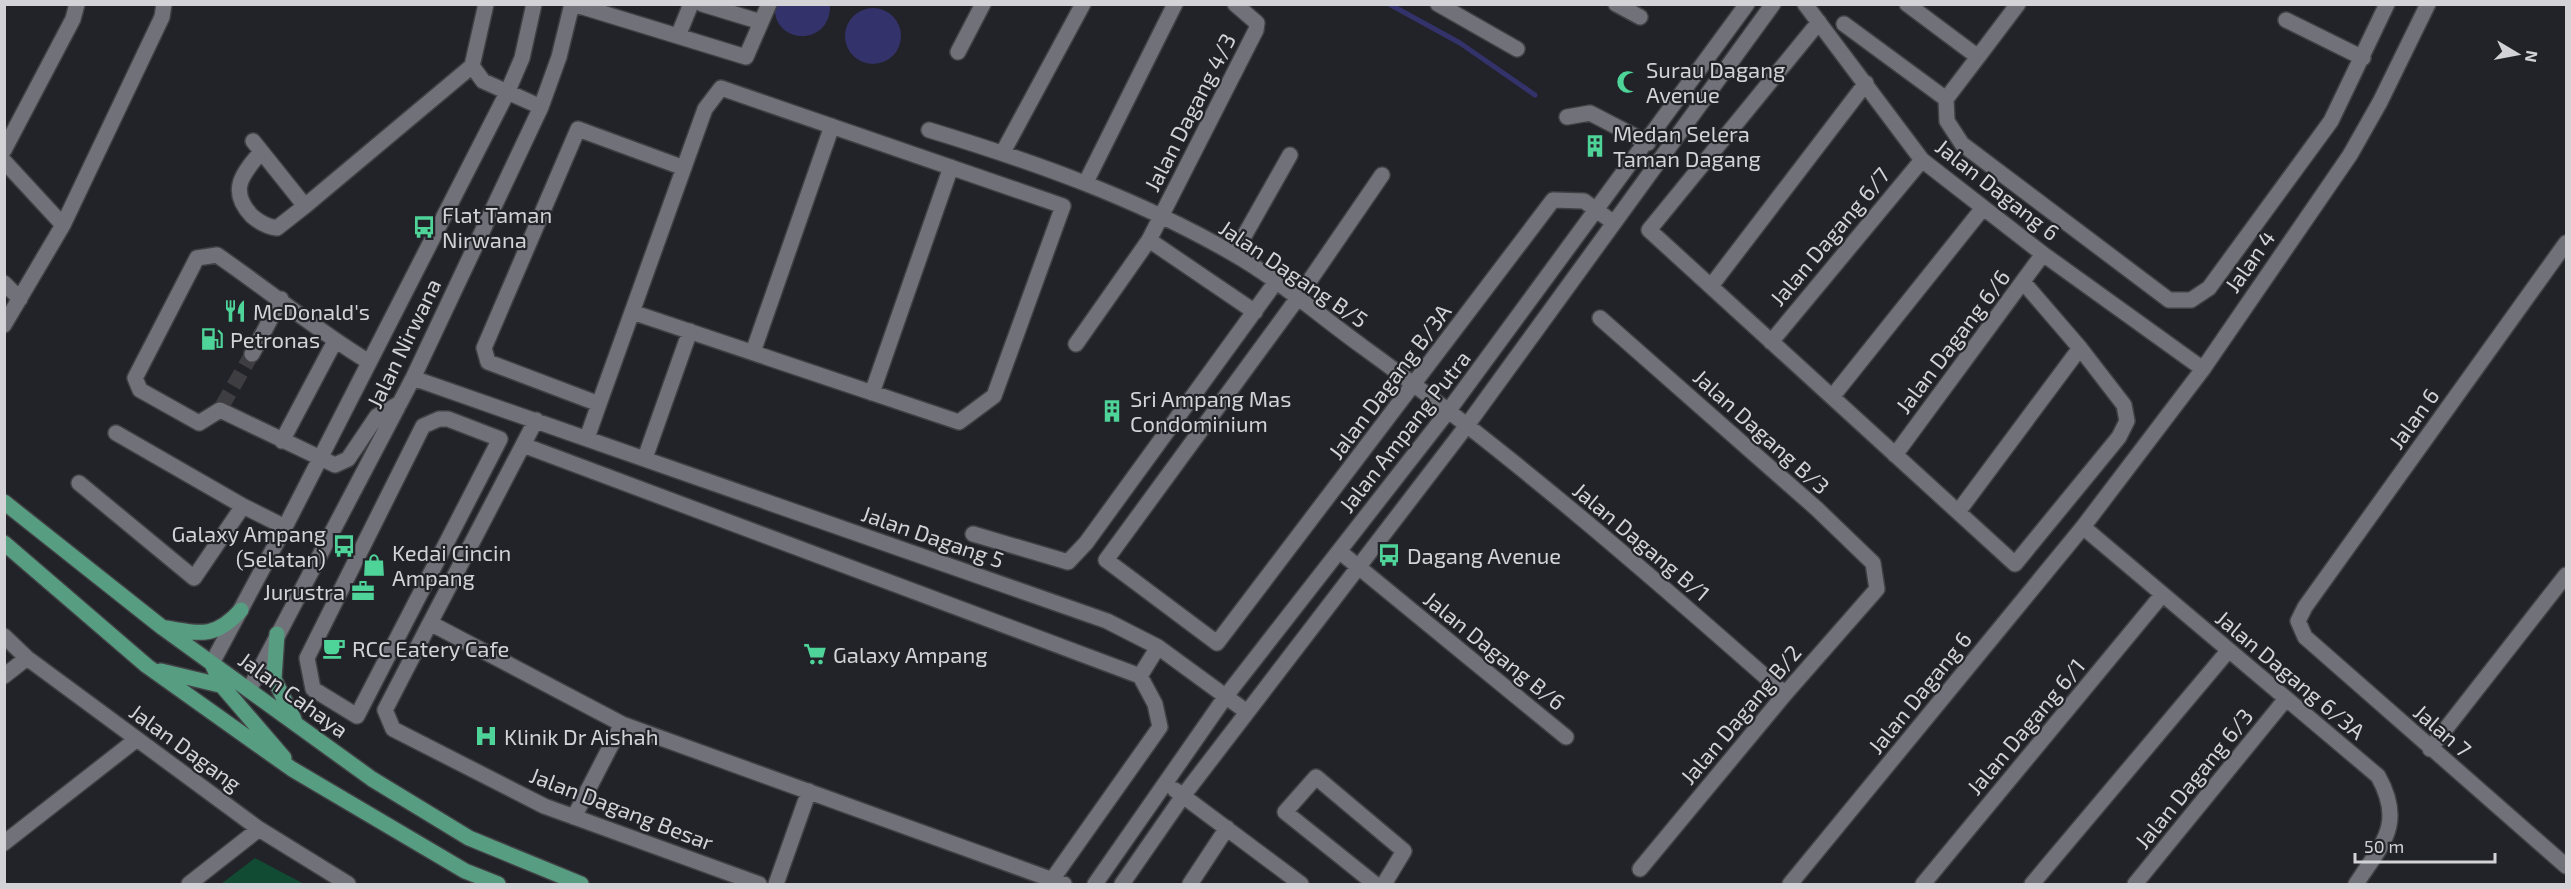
<svg xmlns="http://www.w3.org/2000/svg" width="2571" height="889" font-family="'Exo 2',sans-serif">
	<style>
		.green { fill: #124b33 }
		.water { fill: #34326b }
		.lines { fill: none; stroke-linecap: round; stroke-linejoin: round }
		.stream { stroke: #34326b; stroke-width: 5 }
		.minor-tunnel { stroke: #3d3d42; stroke-width: 15; stroke-dasharray: 15 8; stroke-linecap: butt }
		.minor-casing { stroke: #404044; stroke-width: 18 }
		.major-casing { stroke: #404044; stroke-width: 18 }
		.minor { stroke: #717279; stroke-width: 15 }
		.major { stroke: #579d81; stroke-width: 15 }
		.labels { text-anchor: middle; dominant-baseline: central; stroke-width: 4.5; stroke-linejoin: round; paint-order: stroke }
		.poi-label { font-size: 22px; fill: #d3d3d7; stroke: #222328; text-anchor: start }
		.street-label { font-size: 22px; fill: #d3d3d7; stroke: #222328 }
	</style>
	<rect width="100%" height="100%" fill="#222328"/>
	<!-- green -->
	<path class="green" d="M255,858L304,884H221Z"/>
	<!-- water -->
	<path class="water" d="M830,4C832,48 771,45 775,5Z
		M845 36a28 28 0 1 1 56 0a28 28 0 1 1-56 0Z"/>
	<g class="lines">
		<!-- stream -->
		<path class="stream" d="M1389,4L1460,43L1535,95"/>
		<!-- minor-tunnel -->
		<path class="minor-tunnel" d="M222,406L252,354"/>
		<!-- minor casing -->
		<g class="minor-casing">
			<path id="minor" d="M573,4L746,57L769,4
				M702,4L761,22
				M1438,4L1517,49
				M1616,4L1640,17
				M1805,4L1922,160L2043,254L2203,369
				M1907,4L1978,57L1946,99L1947,121L1962,144L2169,300H2191L2209,288L2331,121L2387,4
				M2286,20L2363,58
				M1819,22L1649,230L2015,564L2119,437L2127,421L2124,405L2080,348L2024,283
				M1844,24L1946,99
				M678,36L691,4
				M958,52L983,4
				M1978,57L2018,4
				M472,66L483,81L541,107
				M1567,117L1590,113L1648,143
				M929,130C1034,162 1136,198 1232,253C1278,279 1320,316 1363,347C1511,454 1649,574 1785,694
				M253,141L305,206L472,66L486,4
				M4,150L73,19L77,4
				M261,152C242,174 228,191 252,216C259,222 268,227 277,228L305,206
				M1003,152L1083,4
				M4,161L63,225
				M1382,175L1297,299L1106,560L1217,643L1553,200L1584,201L1614,223
				M1086,182L1175,4
				M1149,240L1256,30L1257,23L1235,4
				M2566,243L2305,607L2298,621L2305,637L2566,866
				M1234,254L1290,155
				M4,283L20,299
				M1711,286L1866,83
				M1600,318L1817,509L1873,563L1877,589L1785,694L1640,869
				M4,325L63,225L162,17L164,4
				M1771,342L1922,160
				M1076,344L1149,240L1255,312
				M753,352L832,126
				M252,354L281,299
				M369,362C316,330 268,290 217,255L197,258L135,378L140,390L199,423L220,410L335,465L348,459L377,416L400,403
				M413,378L1107,621L1158,647L1247,712
				M872,393L951,167
				M1832,397L1983,208
				M599,404L488,362L484,348L578,129L684,168
				M439,419H448L500,439L357,716L313,689L307,658L423,426Z
				M116,433L243,506L285,527
				M587,438L599,404L705,109L721,88L1063,206L994,396L959,422L632,312
				M282,441L335,341
				M523,445L1140,676L1155,704L1160,727L1049,884
				M1895,455L2043,254
				M645,458L690,331
				M79,483L194,578L243,506
				M1958,512L2080,348
				M2083,527L2378,776C2405,824 2382,844 2356,884
				M973,534L1068,562L1086,543L1275,283
				M1339,551L1566,737
				M430,623L536,420
				M4,636L27,658L259,829L348,884
				M212,663L285,527L507,93L522,58L534,4
				M4,676L27,658
				M1140,676L1158,647
				M249,690L413,378L541,107L559,57L572,4
				M2430,749L2566,575
				M1175,790L1301,884
				M574,817L622,724
				M4,843L137,739
				M189,884L259,829
				M759,884L544,806L393,729L385,710L430,623L622,724L1064,884
				M776,884L809,791
				M1095,884L1226,696L1449,410L1747,4
				M1122,884L1183,796L1468,424L1773,4
				M1190,884L1227,828
				M1375,884L1285,812L1316,777L1404,851L1384,884
				M1790,884L2083,527L2203,369L2350,155L2380,102L2428,4
				M1923,884L2162,595
				M2032,884L2228,651
				M2135,884L2285,700"/>
		</g>
		<!-- major casing -->
		<g class="major-casing">
			<path id="major" d="M4,502L163,628L372,779L469,838L581,884
				M4,543L147,666L292,769L465,871L498,884
				M166,628C201,634 216,638 241,610
				M277,634L274,679L294,719
				M213,666L223,687L284,758
				M161,671L228,687"/>
		</g>
		<!-- minor -->
		<use href="#minor" class="minor"/>
		<!-- major -->
		<use href="#major" class="major"/>
	</g>
	<!-- icons -->
	<defs>
		<g id="mosque-bare" transform="scale(1.8)"><path d="M3.5-4.9A6 6 0 1 0 3.5 4.9A5 5 0 1 1 3.5-4.9Z" fill="#4ed399" stroke="#222328" stroke-width="2.5" paint-order="stroke"/></g>
		<g id="building-bare" transform="scale(1.8)"><path d="M-4-6H4V6H1V3H-1V6H-4ZM-2.5-4.3h1.7v1.8h-1.7ZM.8-4.3h1.7v1.8H.8ZM-2.5-1h1.7V.8h-1.7ZM.8-1h1.7V.8H.8Z" fill="#4ed399" stroke="#222328" stroke-width="2.5" paint-order="stroke"/></g>
		<g id="bus-bare" transform="scale(1.8)"><path d="M-5-6H5V4H4V6H2V4H-2V6H-4V4H-5ZM-3.5-4V0h7V-4ZM-3.5 1.2v1.5H-2V1.2ZM2 1.2v1.5H3.5V1.2Z" fill="#4ed399" stroke="#222328" stroke-width="2.5" paint-order="stroke"/></g>
		<g id="restaurant-bare" transform="scale(1.8)"><path d="M-5-6h1v4h1v-4h1v4h1v-4h1v5L-1.5 .5V6h-2V.5L-5-1ZM5-6V6H3V1.5H1.5Q1.5-4 5-6Z" fill="#4ed399" stroke="#222328" stroke-width="2.5" paint-order="stroke"/></g>
		<g id="fuel-bare" transform="scale(1.8)"><path d="M-5.5-6h7V0h2V4h1.3V-2.5L3-4.5l.8-.8L6-3V5H2.5V1h-1V6h-7ZM-4.2-4.7v3.2H.2V-4.7Z" fill="#4ed399" stroke="#222328" stroke-width="2.5" paint-order="stroke"/></g>
		<g id="shop-bare" transform="scale(1.8)"><path d="M-5-2.5h2.3a2.7 3.5 0 0 1 5.4 0H5L5.5 6h-11ZM-1.5-2.5h3a1.5 2.3 0 0 0-3 0Z" fill="#4ed399" stroke="#222328" stroke-width="2.5" paint-order="stroke"/></g>
		<g id="office-bare" transform="scale(1.8)"><path d="M-6-3h4V-5.5h4V-3h4V5H-6ZM-1-4.5V-3h2v-1.5ZM-6 0V1H6V0Z" fill="#4ed399" stroke="#222328" stroke-width="2.5" paint-order="stroke"/></g>
		<g id="cafe-bare" transform="scale(1.8)"><path d="M-5.5-4.5H6V0H3Q3 3.5 0 3.5H-2.5Q-5.5 3.5-5.5 0ZM3-3.2v2h1.7v-2ZM-6 4.5H4V6H-6Z" fill="#4ed399" stroke="#222328" stroke-width="2.5" paint-order="stroke"/></g>
		<g id="supermarket-bare" transform="scale(1.8)"><path d="M-6-5.5h2.5l.6 2H6L4.5 2H-2.5L-4.4-4H-6ZM-1.5 3.2a1.3 1.3 0 1 0 .1 0ZM3 3.2a1.3 1.3 0 1 0 .1 0Z" fill="#4ed399" stroke="#222328" stroke-width="2.5" paint-order="stroke"/></g>
		<g id="hospital-bare" transform="scale(1.8)"><path d="M-5-5h3v3.5h4V-5h3V5h-3V1.5h-4V5h-3Z" fill="#4ed399" stroke="#222328" stroke-width="2.5" paint-order="stroke"/></g>
	</defs>
	<g fill-rule="evenodd">
		<use href="#mosque-bare" x="1628" y="82"/>
		<use href="#building-bare" x="1595" y="146"/>
		<use href="#bus-bare" x="424" y="227"/>
		<use href="#restaurant-bare" x="235" y="311"/>
		<use href="#fuel-bare" x="212" y="339"/>
		<use href="#building-bare" x="1112" y="411"/>
		<use href="#bus-bare" x="344" y="546"/>
		<use href="#bus-bare" x="1389" y="555"/>
		<use href="#shop-bare" x="374" y="565"/>
		<use href="#office-bare" x="363" y="591"/>
		<use href="#cafe-bare" x="334" y="648"/>
		<use href="#supermarket-bare" x="815" y="654"/>
		<use href="#hospital-bare" x="486" y="736"/>
	</g>
	<g class="labels">
		<!-- poi labels -->
		<g class="poi-label">
			<text x="1646" y="69">Surau Dagang<tspan x="1646" dy="25">Avenue</tspan></text>
			<text x="1613" y="133">Medan Selera<tspan x="1613" dy="25">Taman Dagang</tspan></text>
			<text x="442" y="214">Flat Taman<tspan x="442" dy="25">Nirwana</tspan></text>
			<text x="253" y="311">McDonald's</text>
			<text x="230" y="339">Petronas</text>
			<text x="1130" y="398">Sri Ampang Mas<tspan x="1130" dy="25">Condominium</tspan></text>
			<text x="326" y="533" text-anchor="end">Galaxy Ampang<tspan x="326" dy="25">(Selatan)</tspan></text>
			<text x="392" y="552">Kedai Cincin<tspan x="392" dy="25">Ampang</tspan></text>
			<text x="1407" y="555">Dagang Avenue</text>
			<text x="345" y="591" text-anchor="end">Jurustra</text>
			<text x="352" y="648">RCC Eatery Cafe</text>
			<text x="833" y="654">Galaxy Ampang</text>
			<text x="504" y="736">Klinik Dr Aishah</text>
		</g>
		<!-- street labels -->
		<g class="street-label">
			<text transform="translate(1189 112) rotate(-63)">Jalan Dagang 4/3</text>
			<text transform="translate(1998 189) rotate(38)">Jalan Dagang 6</text>
			<text transform="translate(1829 236) rotate(-50)">Jalan Dagang 6/7</text>
			<text transform="translate(2249 261) rotate(-55)">Jalan 4</text>
			<text transform="translate(1294 273) rotate(34)">Jalan Dagang B/5</text>
			<text transform="translate(1952 341) rotate(-53)">Jalan Dagang 6/6</text>
			<text transform="translate(403 343) rotate(-64)">Jalan Nirwana</text>
			<text transform="translate(1389 381) rotate(-53)">Jalan Dagang B/3A</text>
			<text transform="translate(2413 418) rotate(-54)">Jalan 6</text>
			<text transform="translate(1404 431) rotate(-52)">Jalan Ampang Putra</text>
			<text transform="translate(1762 431) rotate(42)">Jalan Dagang B/3</text>
			<text transform="translate(933 536) rotate(19)">Jalan Dagang 5</text>
			<text transform="translate(1642 541) rotate(40)">Jalan Dagang B/1</text>
			<text transform="translate(1495 650) rotate(39)">Jalan Dagang B/6</text>
			<text transform="translate(2291 674) rotate(40)">Jalan Dagang 6/3A</text>
			<text transform="translate(1919 692) rotate(-51)">Jalan Dagang 6</text>
			<text transform="translate(294 694) rotate(36)">Jalan Cahaya</text>
			<text transform="translate(1740 714) rotate(-50)">Jalan Dagang B/2</text>
			<text transform="translate(2025 726) rotate(-50)">Jalan Dagang 6/1</text>
			<text transform="translate(2443 730) rotate(41)">Jalan 7</text>
			<text transform="translate(186 747) rotate(36)">Jalan Dagang</text>
			<text transform="translate(2193 778) rotate(-51)">Jalan Dagang 6/3</text>
			<text transform="translate(622 808) rotate(21)">Jalan Dagang Besar</text>
		</g>
	</g>
	<!-- border -->
	<rect width="2571" height="889" fill="none" stroke="#d3d3d7" stroke-width="12"/>
	<!-- north arrow -->
	<g transform="translate(2517 54) rotate(100)" stroke="#222328" stroke-width="4.5" paint-order="stroke">
	<path d="M0-4.5L10 22L0 15L-10 22Z" fill="#d3d3d7"/>
	<text y="-9" font-size="16" font-weight="bold" text-anchor="middle" fill="#d3d3d7">N</text>
	</g>
	<!-- scale -->
	<path d="M2355 853v9h140v-9" fill="none" stroke="#d3d3d7" stroke-width="3"/>
	<text x="2364" y="853" font-size="18" fill="#d3d3d7" stroke="#222328" stroke-width="4.5" paint-order="stroke">50 m</text>
</svg>
